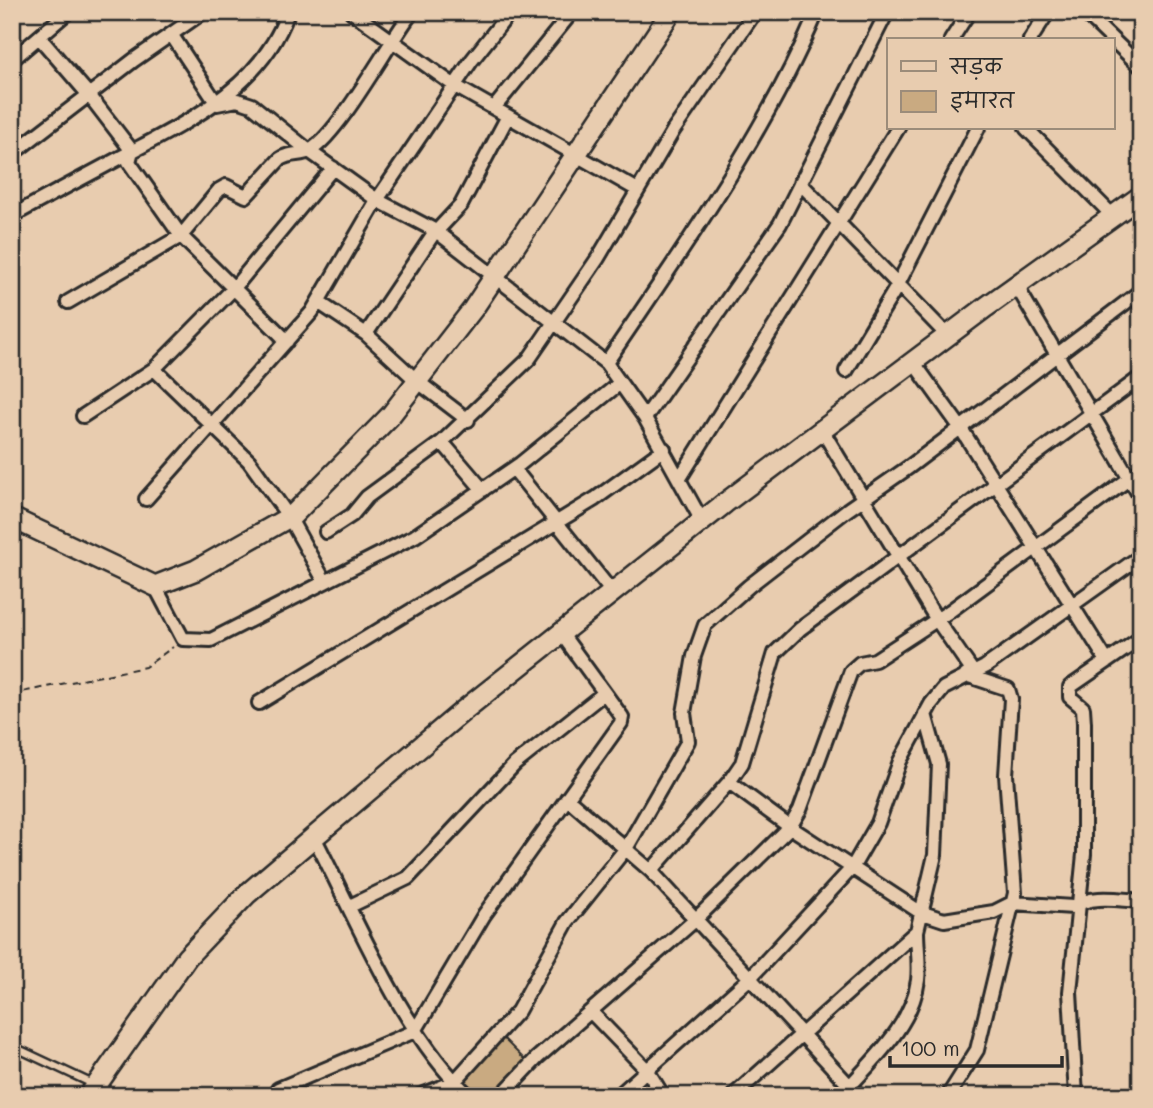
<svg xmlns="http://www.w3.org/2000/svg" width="1153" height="1108" font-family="Mali,'Playpen Sans Deva',sans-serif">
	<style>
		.building { fill: #c9aa81; stroke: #2b2b2b; stroke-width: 2 }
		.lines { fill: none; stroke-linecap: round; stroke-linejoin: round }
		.lane-casing { stroke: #2b2b2b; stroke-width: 11 }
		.street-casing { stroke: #2b2b2b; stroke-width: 18 }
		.secondary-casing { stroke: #2b2b2b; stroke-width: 24 }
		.path { stroke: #2b2b2b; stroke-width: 2; stroke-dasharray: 7 5; stroke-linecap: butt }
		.lane { stroke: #e8ccaf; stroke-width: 6 }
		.street { stroke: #e8ccaf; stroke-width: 12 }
		.secondary { stroke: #e8ccaf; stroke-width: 19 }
	</style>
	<rect width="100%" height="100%" fill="#e8ccaf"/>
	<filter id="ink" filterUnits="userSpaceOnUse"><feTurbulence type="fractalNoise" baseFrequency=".0143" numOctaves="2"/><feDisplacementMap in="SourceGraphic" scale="14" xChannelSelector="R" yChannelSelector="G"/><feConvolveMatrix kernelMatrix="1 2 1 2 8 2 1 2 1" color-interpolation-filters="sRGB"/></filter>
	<g filter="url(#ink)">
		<!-- building -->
		<path class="building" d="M502,1037L526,1061L498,1096H469L454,1082Z"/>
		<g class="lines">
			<!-- lane casing -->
			<g class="lane-casing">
				<path id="lane" d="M12,1046L93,1084"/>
			</g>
			<!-- street casing -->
			<g class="street-casing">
				<path id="street" d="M352,12L455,86L636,189
					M1084,12L1141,67
					M171,34L217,104L237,100L252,105L309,151L377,200L436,231L606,363L645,418L702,521
					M39,37L89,95L132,151L129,162L181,236L287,341
					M951,40L969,12
					M1030,40L1048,12
					M12,60L68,12
					M494,108L572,12
					M1026,128L1113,216
					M12,154L134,60L203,12
					M800,183L948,336
					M12,216C50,195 88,175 127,154C191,120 262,86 288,12
					M1016,285L1141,498
					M68,302L181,236L219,190L226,186L246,196L280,159C291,152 301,156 311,150C341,131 387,45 412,12
					M318,302L366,334L417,381L468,420
					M366,334L432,236L461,205L508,116
					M606,363C682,250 763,138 817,12
					M914,363L960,427L1107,661
					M154,369L249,461L289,517L325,582
					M846,371L896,288L978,128
					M83,416L154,369L234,288L333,168
					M645,418L780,224L887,12
					M822,430L937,620L973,672
					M442,442L483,490
					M514,469L612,592
					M680,478L898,128
					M146,499L312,312L377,200L472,60L510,12
					M326,532L352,515L367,497L442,442L529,359L598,258L673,131L755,12
					M155,586L183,639L211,640L415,536L520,464L620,383
					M259,703L595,499L664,449
					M729,782L790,827L920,912L944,920L994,912L1012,903L1073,907C1091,894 1120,900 1141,901
					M567,798L651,871L859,1096
					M314,837C356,918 402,1033 469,1096
					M651,871L729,782L742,763L775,653L800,629L1141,377
					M350,906L408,878L515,764L603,694
					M592,1013L647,1070L663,1096
					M278,1089L415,1031L484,915L621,723L622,717L561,633
					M419,1096L454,1082L518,1011L567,922L627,847L688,741L684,713L694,656L705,625L749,586L847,510L909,467L1141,291
					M501,1096L537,1058L694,921L790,827L800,810L851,671L860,663L875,660L950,611L1141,470
					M618,1096L749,979L852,868L878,823L900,761L931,704L944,688L985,667L1141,556
					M733,1096L917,931L935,855L939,764L925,714
					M841,1096C870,1062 912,1027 918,980C920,964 917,947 917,931
					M948,1096L977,1050L1015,893L1006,775L1011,699L1008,689L966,675
					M1076,1096L1070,992L1084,854V723L1083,708L1070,697V687L1141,638"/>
			</g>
			<!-- secondary casing -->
			<g class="secondary-casing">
				<path id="secondary" d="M12,518L155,586L196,570L293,515L390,416L473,309L671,12
					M89,1096L187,957L247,894L314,837L463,711L725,503L986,307L1141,196"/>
			</g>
			<!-- path -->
			<path class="path" d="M12,694L145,667L173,647"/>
			<!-- lane -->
			<use href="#lane" class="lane"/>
			<!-- street -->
			<use href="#street" class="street"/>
			<!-- secondary -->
			<use href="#secondary" class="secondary"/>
		</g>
	</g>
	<!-- margin -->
	<rect width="1153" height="1108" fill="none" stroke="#e8ccaf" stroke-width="42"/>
	<rect x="21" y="21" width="1111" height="1066" fill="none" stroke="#2b2b2b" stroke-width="2.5" filter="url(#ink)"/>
	<!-- legend -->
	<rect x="887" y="38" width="228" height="91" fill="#e8ccaf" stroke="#9c8c7a" stroke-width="2"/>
	<rect x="901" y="61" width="35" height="10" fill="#e8ccaf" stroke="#9c8c7a" stroke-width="2"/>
	<text x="950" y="74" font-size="21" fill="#2b2b2b">सड़क</text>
	<rect x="901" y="91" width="35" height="21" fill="#c9aa81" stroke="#9c8c7a" stroke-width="2"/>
	<text x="950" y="108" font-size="21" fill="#2b2b2b">इमारत</text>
	<!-- scale -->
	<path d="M890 1056v10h172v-10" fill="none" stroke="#2b2b2b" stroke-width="3.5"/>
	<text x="901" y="1056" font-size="21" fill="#2b2b2b" stroke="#e8ccaf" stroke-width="5" paint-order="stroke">100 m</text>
</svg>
